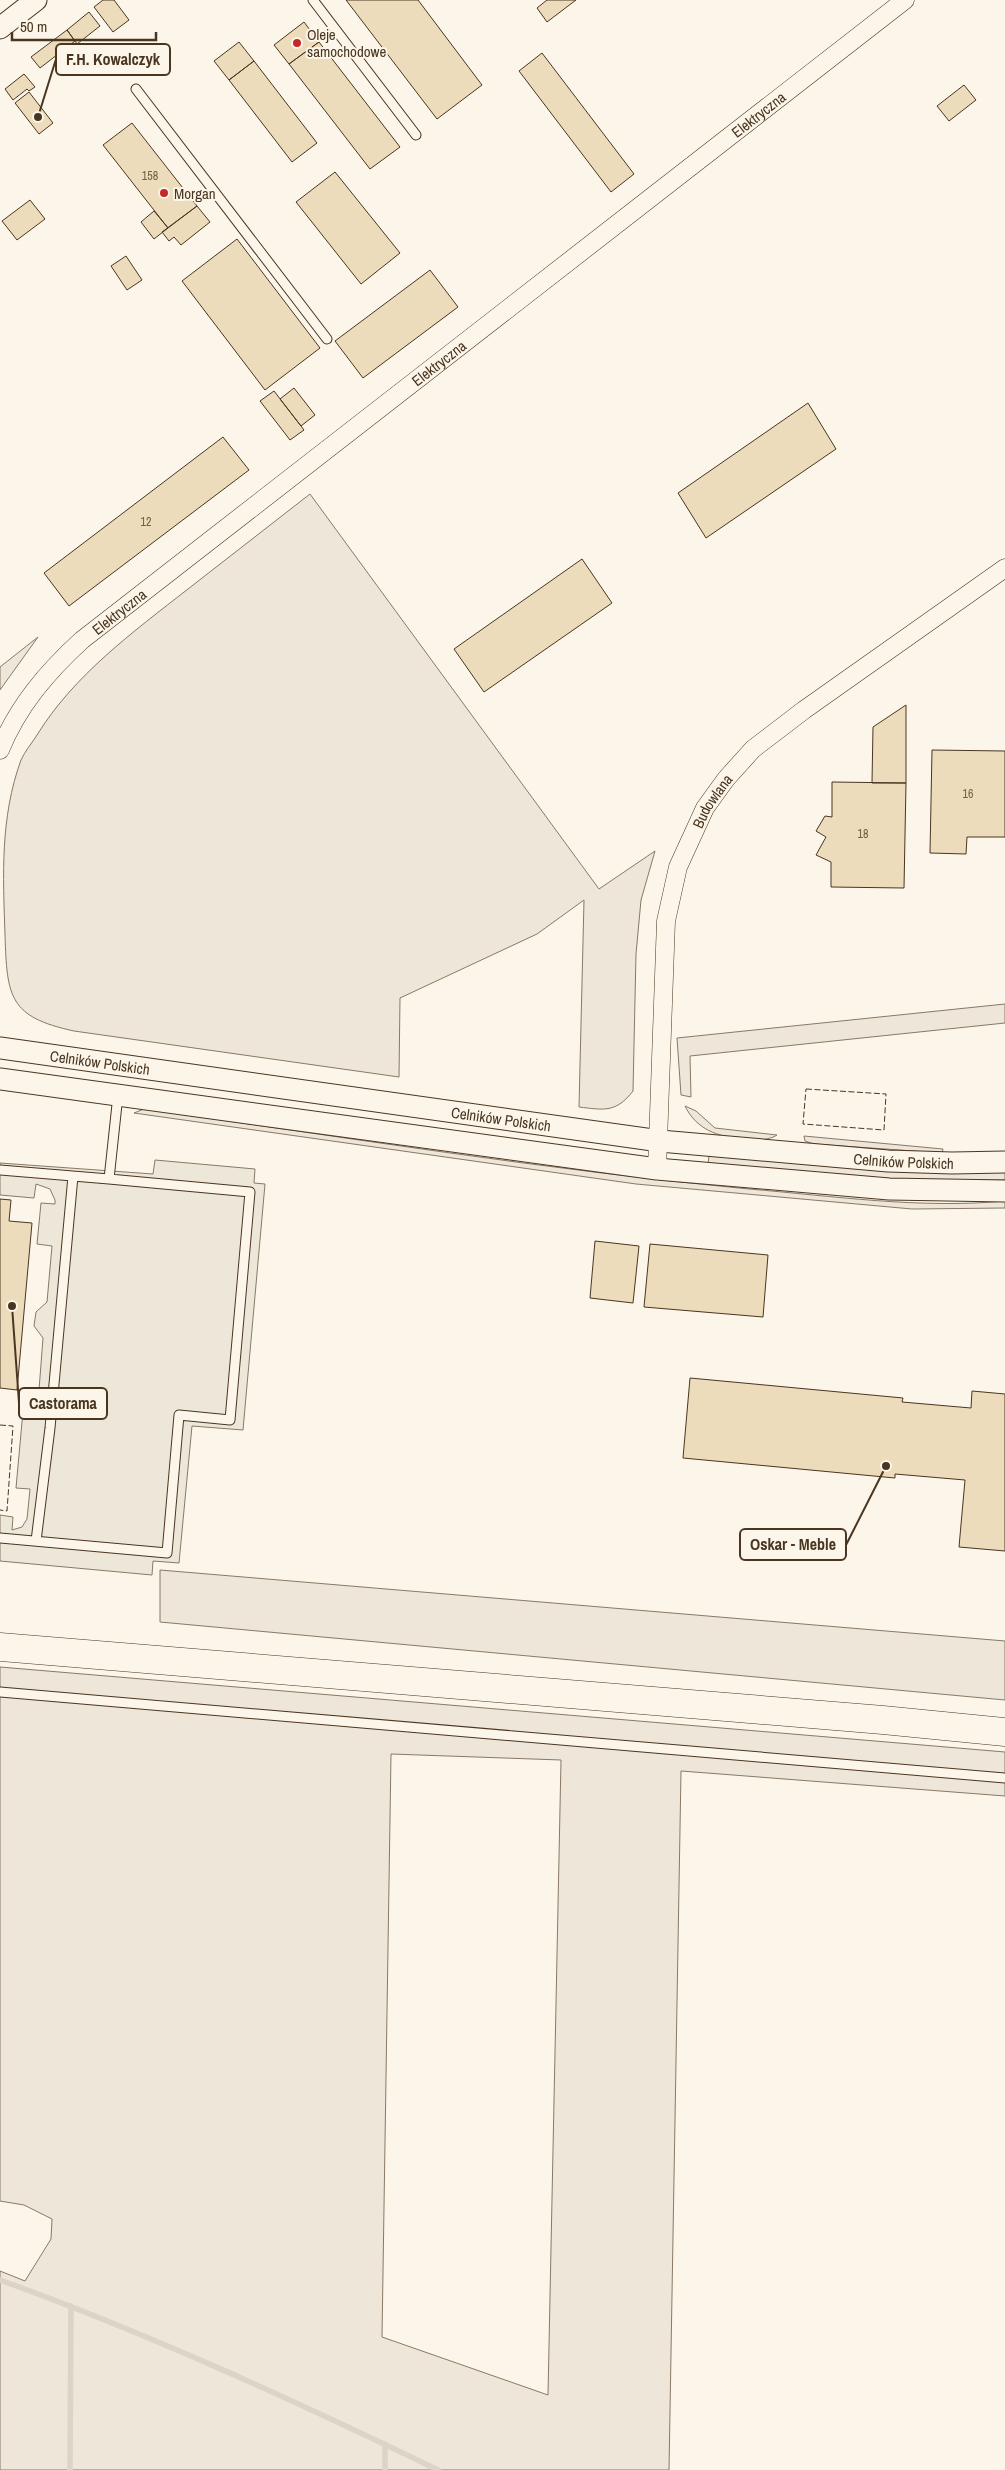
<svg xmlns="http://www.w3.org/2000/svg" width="1005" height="2470" font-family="'Archivo Narrow',sans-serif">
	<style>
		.green { fill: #ede6d9; stroke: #887966; fill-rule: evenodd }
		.parking { fill: #ede7d9; stroke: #887966 }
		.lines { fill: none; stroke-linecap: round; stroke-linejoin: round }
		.stream { stroke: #dcd4c6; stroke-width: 5.5 }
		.building { fill: #ecdcbc; stroke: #4a3520 }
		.service-casing { stroke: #4a3520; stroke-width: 11 }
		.minor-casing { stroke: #4a3520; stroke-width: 19 }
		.tertiary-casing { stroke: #4a3520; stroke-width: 23 }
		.trunk-casing { stroke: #4a3520; stroke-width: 29 }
		.service { stroke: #fbf6e9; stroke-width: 9 }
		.minor { stroke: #fbf6e9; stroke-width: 18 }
		.tertiary { stroke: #fbf6e9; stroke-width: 21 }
		.trunk { stroke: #fbf6e9; stroke-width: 28 }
		.fence { stroke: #4a3520; stroke-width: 1; stroke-dasharray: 6 2.5; stroke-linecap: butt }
		.poi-dot { fill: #c62828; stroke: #fbf6e9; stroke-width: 2 }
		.labels { text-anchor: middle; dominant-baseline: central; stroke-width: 4; stroke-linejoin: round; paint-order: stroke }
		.number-label { font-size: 12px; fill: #725f47 }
		.poi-label { font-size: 15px; fill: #4a3520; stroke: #fbf6e9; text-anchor: start }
		.street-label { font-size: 15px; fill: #4a3520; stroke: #fbf6e9 }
		.leader { fill: none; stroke: #4a3520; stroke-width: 2 }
		.callout-dot { fill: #4a3520; stroke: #fbf6e9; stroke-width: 2 }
		.callout { fill: #fbf6e9; stroke: #4a3520; stroke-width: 2 }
		.callout-label { font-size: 16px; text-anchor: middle; font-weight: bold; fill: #4a3520 }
	</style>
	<rect width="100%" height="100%" fill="#fbf6e9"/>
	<!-- green -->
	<path class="green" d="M310,494L599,889L655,851L641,900L636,954L633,1091C616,1113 604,1110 579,1107L584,900L537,934L400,998L399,1077L74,1031C9,1017 7,997 5,935C3,875 0,818 21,760C25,751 32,743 37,735C74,675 133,632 188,589C229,557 269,526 310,494Z
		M38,637L0,690V667Z
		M1005,1004V1023L690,1056L691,1097L681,1095L677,1038Z
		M685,1106L696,1111L715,1128L777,1135C763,1145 720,1138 706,1129C696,1123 690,1116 685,1106Z
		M144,1109C345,1137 546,1170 749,1189C833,1196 920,1209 1005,1201V1208L912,1209L636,1184L134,1113Z
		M804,1136L943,1149L942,1153L814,1144L805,1141Z
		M709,1155C807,1164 906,1176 1005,1172V1180H895L708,1165Z
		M160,1570L1005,1641V1700L160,1622Z
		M0,1667L1005,1752V1796L681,1771L669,2470H0V2271L25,2281L51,2239L52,2219L24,2205L0,2201ZM391,1754L561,1760L548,2395L382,2337Z"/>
	<!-- parking -->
	<path class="parking" d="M155,1160L255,1169L254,1183L265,1184L243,1430L192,1426L179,1563L153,1561L152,1575L0,1561V1515L13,1517L12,1530L22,1527L27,1519L30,1489L16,1488L25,1389L39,1390L43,1338L34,1326L36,1312L47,1302L52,1246L37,1244L41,1203L55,1204V1200L50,1189L36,1184L34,1198L0,1195V1163L153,1174Z"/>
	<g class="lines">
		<!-- stream -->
		<path class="stream" d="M0,2280C150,2334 295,2401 438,2470
			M70,2470L71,2306
			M385,2470V2444"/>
	</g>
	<!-- building -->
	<path class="building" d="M103,0H114L129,20L113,32L94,7Z
		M346,0H418L482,85L437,119Z
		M547,0H576L547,22L537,8Z
		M89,12L100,26L77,44L67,30Z
		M304,22L319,42L289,64L274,45Z
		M67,30L75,41L40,68L31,57Z
		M239,42L254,61L229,80L214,61Z
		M319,42L400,147L370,169L289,64Z
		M542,53L634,174L611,192L519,71Z
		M254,61L317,143L292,162L229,80Z
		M24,74L35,87L29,91L27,89L13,100L5,89Z
		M964,85L976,100L949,121L937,106Z
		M29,92L53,123L39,134L15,103Z
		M132,123L197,206L168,228L103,145Z
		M335,172L400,253L361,284L296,202Z
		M30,200L45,219L17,240L2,221Z
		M197,206L210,222L181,245L174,237L169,241L162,232Z
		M154,211L168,228L154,239L141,222Z
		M237,239L320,348L265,390L182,281Z
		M126,256L142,280L127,290L111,266Z
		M430,270L458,307L363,378L335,341Z
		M294,388L315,415L301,426L280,399Z
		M274,391L304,430L290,440L260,401Z
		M808,403L836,449L706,538L678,493Z
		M223,437L249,470L69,606L44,573Z
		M582,559L612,603L484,692L454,649Z
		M906,705V783H872L873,727Z
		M932,750L1005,751V837H967L966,854L930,853Z
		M832,782L906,783L904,888L831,887V862L816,855L826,837L816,831L825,816L832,817Z
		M0,1199L11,1200L9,1221L32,1223L17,1390L0,1388Z
		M595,1241L639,1246L633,1303L590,1298Z
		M650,1244L768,1255L763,1317L644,1307Z
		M690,1378L903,1398L902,1402L971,1408L972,1391L1005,1394V1551L959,1547L965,1480L895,1474V1478L683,1458Z"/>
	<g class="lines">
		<!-- service casing -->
		<g class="service-casing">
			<path id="service" d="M313,0L416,135
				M136,89L327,339
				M0,1170L109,1179L118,1095
				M0,1538L167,1553L179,1415L230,1420L250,1192L109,1179
				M36,1541L50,1428L73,1176
				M0,1692L1005,1778"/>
		</g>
		<!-- minor casing -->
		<g class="minor-casing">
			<g id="minor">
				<path id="s1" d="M0,750C18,706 47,672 82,640L905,0"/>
				<path id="s2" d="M657,1169L666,921L678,867L705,808L726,779L753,749L804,710L1005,568"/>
			</g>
		</g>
		<!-- tertiary casing -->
		<g class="tertiary-casing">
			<g id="tertiary">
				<path d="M0,28L36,0"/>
				<path id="s3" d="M0,1048L660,1141L888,1161L952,1163L1005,1162"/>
				<path d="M0,1079L657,1169L889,1189L1005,1191"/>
			</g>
		</g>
		<!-- trunk casing -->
		<g class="trunk-casing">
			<path id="trunk" d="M0,1647L883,1720L1005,1732"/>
		</g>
		<!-- service -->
		<use href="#service" class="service"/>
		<!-- minor -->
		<use href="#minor" class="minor"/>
		<!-- tertiary -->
		<use href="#tertiary" class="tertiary"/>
		<!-- trunk -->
		<use href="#trunk" class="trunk"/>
		<!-- fence -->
		<path class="fence" d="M806,1089L886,1094L884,1130L803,1124Z
			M0,1425L13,1426L7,1511L0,1510"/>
	</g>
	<!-- markers -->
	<g class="poi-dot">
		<circle cx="297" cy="43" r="5"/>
		<circle cx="164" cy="193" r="5"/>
	</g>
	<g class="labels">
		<!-- number labels -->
		<g class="number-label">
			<text x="150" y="176">158</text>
			<text x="146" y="522">12</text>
			<text x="968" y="794">16</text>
			<text x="863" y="834">18</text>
		</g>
		<!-- poi labels -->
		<g class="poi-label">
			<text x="307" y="34">Oleje<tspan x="307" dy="17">samochodowe</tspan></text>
			<text x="174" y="193">Morgan</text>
		</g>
		<!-- street labels -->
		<g class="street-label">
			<text stroke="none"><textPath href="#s1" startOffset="995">Elektryczna</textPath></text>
			<text stroke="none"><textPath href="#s1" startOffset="590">Elektryczna</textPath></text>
			<text stroke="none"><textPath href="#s1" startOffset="185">Elektryczna</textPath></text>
			<text stroke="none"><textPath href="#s2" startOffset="378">Budowlana</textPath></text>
			<text stroke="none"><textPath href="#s3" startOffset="101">Celników Polskich</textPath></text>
			<text stroke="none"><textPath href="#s3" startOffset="506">Celników Polskich</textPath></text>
			<text stroke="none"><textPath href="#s3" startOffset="911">Celników Polskich</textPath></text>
		</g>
	</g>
	<!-- callouts -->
	<path class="leader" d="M38 117L56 59M12 1306L19 1403M886 1466L846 1545"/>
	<g class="callout-dot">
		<circle cx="38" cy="117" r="5"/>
		<circle cx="12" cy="1306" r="5"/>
		<circle cx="886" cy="1466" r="5"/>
	</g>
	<g class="callout">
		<rect x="56" y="44" width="114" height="31" rx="5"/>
		<rect x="19" y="1388" width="88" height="31" rx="5"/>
		<rect x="740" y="1529" width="106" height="31" rx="5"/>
	</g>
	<g class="callout-label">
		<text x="113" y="65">F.H. Kowalczyk</text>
		<text x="63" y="1409">Castorama</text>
		<text x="793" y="1550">Oskar - Meble</text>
	</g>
	<!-- scale -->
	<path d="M12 32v8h144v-8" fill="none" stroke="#4a3520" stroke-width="2.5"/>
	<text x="20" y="32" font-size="15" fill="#4a3520" stroke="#fbf6e9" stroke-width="4" paint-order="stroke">50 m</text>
</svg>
